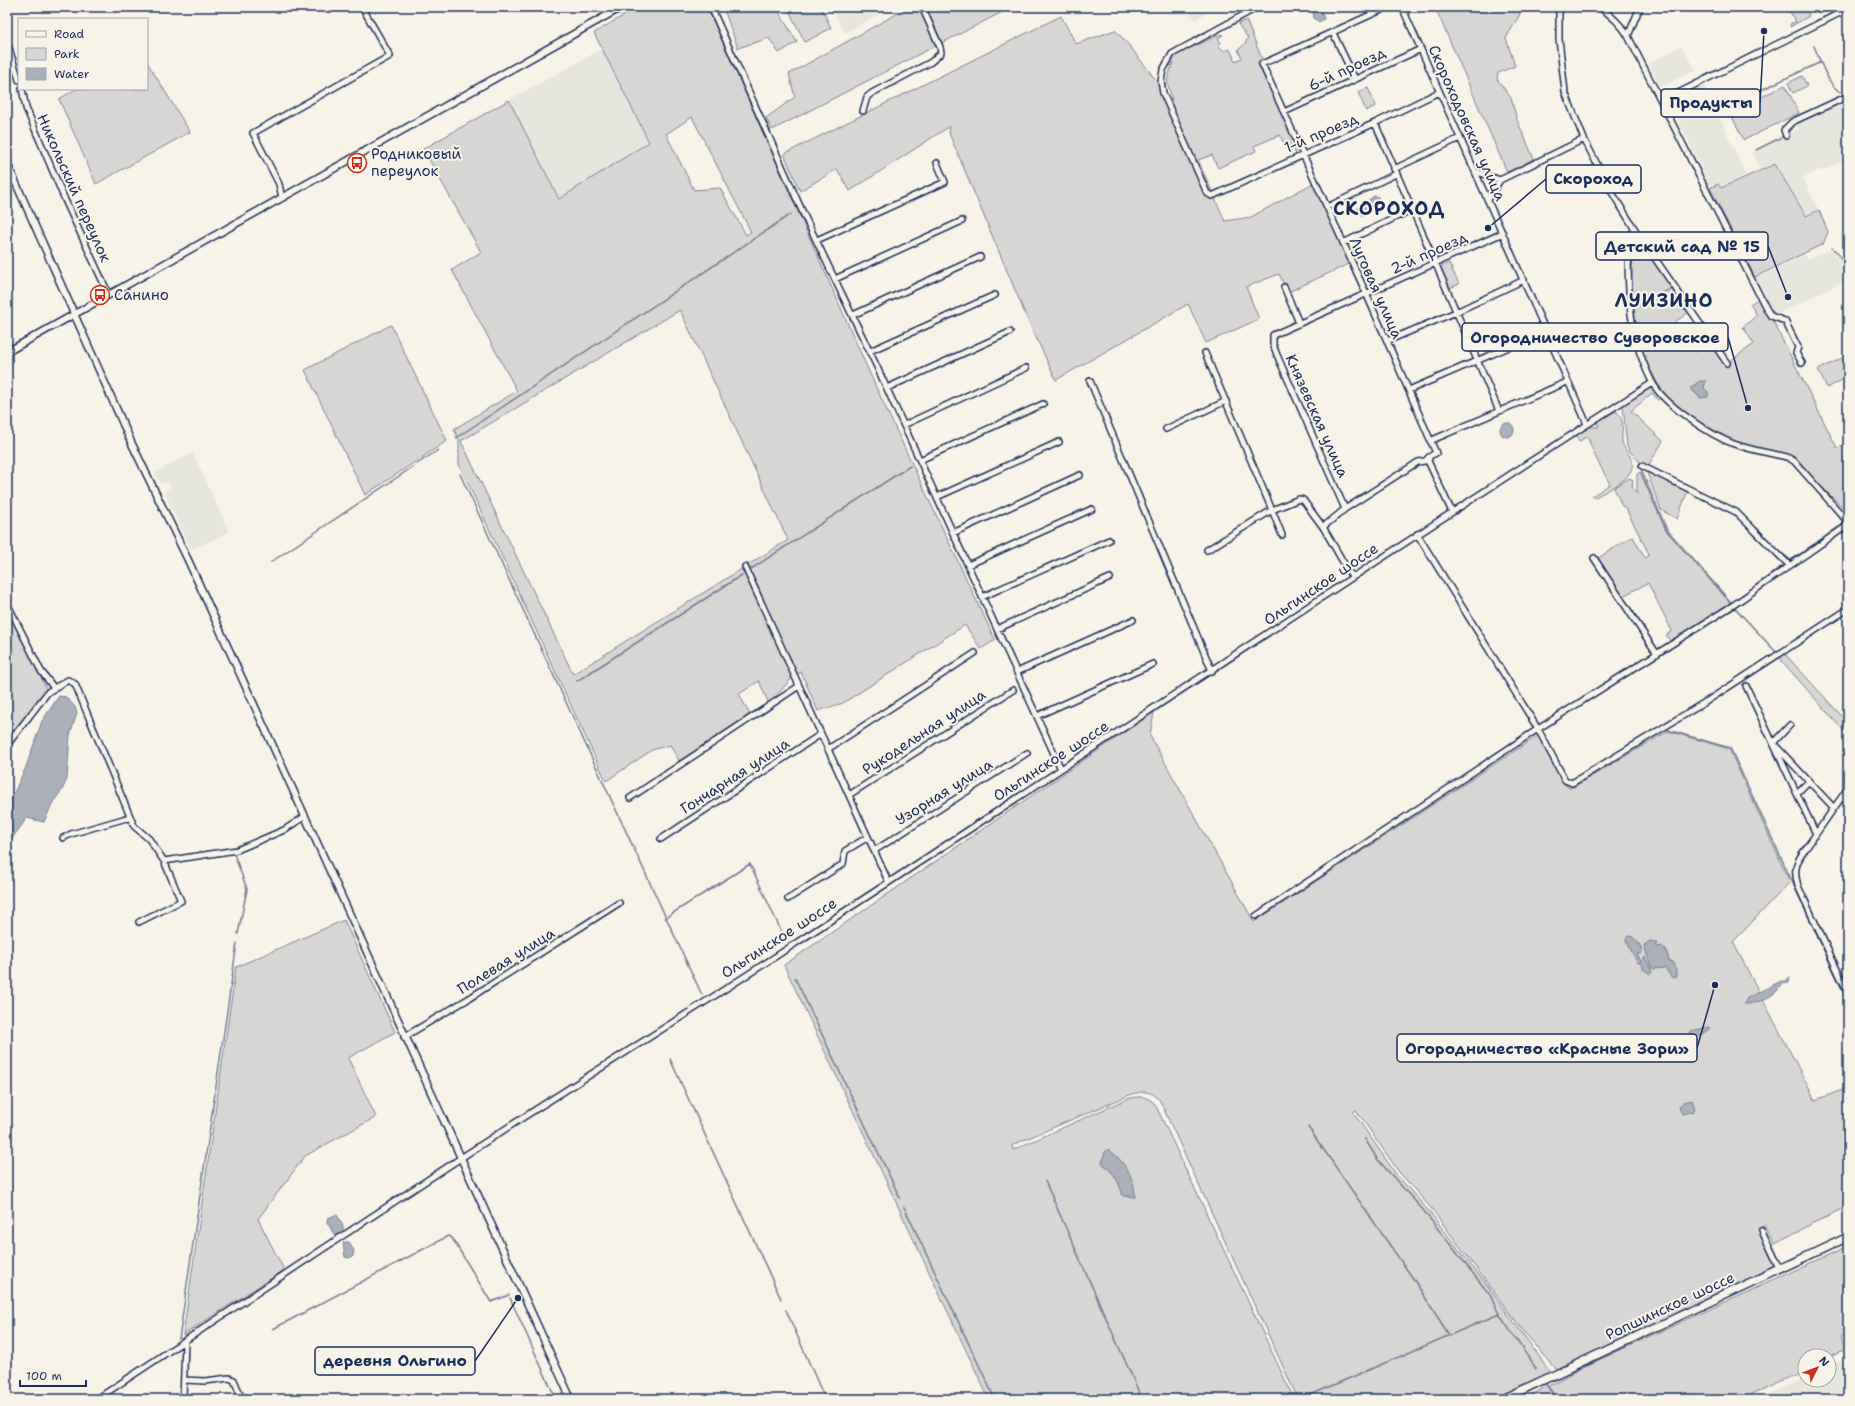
<svg xmlns="http://www.w3.org/2000/svg" width="1855" height="1406" font-family="'Shantell Sans',sans-serif">
	<style>
		.built { fill: #e6e5de }
		.green { fill: #d7d6d4; stroke: #798299; fill-rule: evenodd }
		.water { fill: #acb0b9; stroke: #727c95 }
		.lines { fill: none; stroke-linecap: round; stroke-linejoin: round }
		.stream { stroke: #727c95; stroke-width: 1.5 }
		.minor-casing { stroke: #1b2f5e; stroke-width: 8 }
		.tertiary-casing { stroke: #1b2f5e; stroke-width: 9 }
		.secondary-casing { stroke: #1b2f5e; stroke-width: 10 }
		.minor { stroke: #f7f3e8; stroke-width: 5 }
		.tertiary { stroke: #f7f3e8; stroke-width: 6 }
		.secondary { stroke: #f7f3e8; stroke-width: 7 }
		.labels { text-anchor: middle; dominant-baseline: central; stroke-width: 4; stroke-linejoin: round; paint-order: stroke }
		.street-label { font-size: 15px; fill: #1b2f5e; stroke: #f7f3e8 }
		.poi-label { font-size: 15px; fill: #1b2f5e; stroke: #f7f3e8; text-anchor: start }
		.district-label { font-size: 19px; font-weight: bold; letter-spacing: 1px; fill: #1b2f5e; stroke: #f7f3e8 }
		.leader { fill: none; stroke: #1b2f5e; stroke-width: 1.5 }
		.callout-dot { fill: #1b2f5e; stroke: #f7f3e8; stroke-width: 1.5 }
		.callout { fill: #f7f3e8; stroke: #1b2f5e; stroke-width: 1.5 }
		.callout-label { font-size: 16px; text-anchor: middle; font-weight: bold; fill: #1b2f5e }
	</style>
	<rect width="100%" height="100%" fill="#f7f3e8"/>
	<filter id="ink" filterUnits="userSpaceOnUse"><feTurbulence type="fractalNoise" baseFrequency=".025" numOctaves="2"/><feDisplacementMap in="SourceGraphic" scale="8" xChannelSelector="R" yChannelSelector="G"/><feConvolveMatrix kernelMatrix="1 2 1 2 8 2 1 2 1" color-interpolation-filters="sRGB"/></filter>
	<g filter="url(#ink)">
		<!-- built -->
		<path class="built" d="M831,7H893L845,33Z
			M1187,7H1216L1196,19L1190,14Z
			M1681,46L1696,70L1660,87L1649,64Z
			M602,49L650,142L559,199L509,100Z
			M1704,84L1746,175L1721,188L1718,184L1710,188L1670,102Z
			M1848,99V158L1822,171L1821,169L1803,178L1818,209L1806,215L1775,163L1761,170L1753,153L1799,129L1797,124Z
			M1831,250H1834L1848,279L1774,316L1771,314L1755,278L1805,255L1807,260Z
			M193,453L229,532L191,550L164,491L171,487L168,481L161,484L155,474L158,471Z
			M1848,1358V1399L1757,1398L1805,1377V1380H1829V1366Z"/>
		<!-- green -->
		<path class="green" d="M638,7H707L875,385L995,640L981,649L965,625L843,703L818,711L801,672L792,678L769,704L759,681L739,694L750,715L679,761L670,745L652,750L606,781L459,464V440L454,429L517,391L452,270L481,252L423,149L509,100L559,199L649,142L594,33ZM692,117L751,232L746,235L720,188L694,190L666,134ZM680,310L788,540L573,674L461,441Z
			M723,7H776L797,42L779,53L769,38L738,48Z
			M787,7H821L831,28L805,42Z
			M909,7H919L937,45L772,130L766,118L795,97L789,74Z
			M926,7H1012L942,43Z
			M1435,7H1522L1519,16L1506,38L1515,66L1498,73L1497,79L1511,98L1517,120L1534,159L1507,172Z
			M1787,7H1806L1809,16L1790,27L1791,23L1796,22Z
			M1061,16L1076,44L1115,30L1132,49L1172,101L1167,81L1175,55L1221,34L1223,35L1218,38L1221,43L1218,45L1224,51L1230,49L1235,61L1242,58L1238,50L1245,44L1248,38L1238,24L1246,20L1301,154L1297,157L1292,145L1286,148L1280,135L1254,146L1256,151L1218,168L1212,155L1198,160L1225,221L1251,217L1315,182L1351,263L1288,292L1279,274L1246,287L1259,319L1206,343L1188,304L1056,380L1026,316L949,133L950,126L850,191L837,169L800,191L784,154Z
			M147,62L190,132L96,184L59,99L76,89H147Z
			M1802,76L1807,86L1793,93L1788,83Z
			M1785,85L1799,113L1744,140L1730,113Z
			M1368,88L1376,106L1366,111L1358,92Z
			M1775,164L1806,216L1819,210L1828,232L1823,244L1755,277L1710,188L1718,184L1721,188Z
			M1636,234L1673,288L1632,304L1631,284L1634,235Z
			M1449,263L1459,284L1450,288L1440,267Z
			M1674,289L1682,301L1679,305L1685,310L1688,308L1689,312L1675,322L1695,352L1711,343L1727,363L1754,344L1743,327L1757,315L1750,304L1758,299L1772,319L1837,448L1848,442V513L1799,464L1736,442L1691,418V416C1662,397 1656,382 1642,352L1645,347L1641,337L1635,331L1632,305Z
			M391,325L447,441L365,495L305,370Z
			M1848,355V377L1827,388L1818,370Z
			M1650,387L1655,388L1662,397L1658,400L1652,393L1631,411L1663,441L1648,466L1642,464L1631,453L1627,446L1623,405Z
			M1614,412H1617C1626,420 1621,431 1622,442C1623,448 1630,454 1632,461C1636,479 1605,491 1594,498L1592,496L1610,484L1597,460L1587,436L1579,442L1576,434L1586,427H1598V421Z
			M1646,470L1688,490L1677,519L1661,510Z
			M1642,471L1667,529L1732,603L1671,642L1666,635L1672,631L1648,583L1621,597L1597,559L1629,538L1633,537L1645,558L1649,554L1626,509L1622,506L1614,488L1629,478L1633,480L1632,487L1637,494V474Z
			M7,605L48,692L7,737Z
			M1785,654L1848,723V736L1781,660L1782,655Z
			M1154,712L1150,736L1254,922L1539,735L1542,737L1563,783L1569,788L1575,786L1668,731L1729,749L1790,882L1733,942L1815,1100L1848,1088V1207L1774,1242L1765,1225L1761,1227L1780,1267L1557,1370L1524,1332L1431,1208L1399,1172L1356,1110L1353,1112L1396,1174L1428,1210L1485,1283L1550,1371L1546,1375L1496,1399H1298L1160,1101C1152,1090 1144,1091 1132,1094L1012,1145L1013,1150L1127,1099C1139,1096 1146,1095 1155,1104L1294,1399H989L784,965Z
			M344,920L395,1032L348,1058L376,1117L305,1156L258,1219L284,1270L183,1335L236,967Z
			M1848,1246V1329L1840,1336L1844,1350L1829,1358V1356H1805V1369L1751,1394L1758,1399H1524L1579,1369Z"/>
		<!-- water -->
		<path class="water" d="M1317,7L1320,8L1324,19L1319,22L1314,18L1313,12Z
			M1374,196L1378,197L1380,202L1362,216L1357,209Z
			M1700,381H1706L1704,388L1708,392V397L1700,398L1690,388Z
			M1500 430a7 7 0 1 1 14 0a7 7 0 1 1-14 0Z
			M59,696L66,697L75,707L77,713L70,735L67,779L62,790L53,802L44,822L27,818L7,845V808L26,767L42,721Z
			M1631,936C1637,940 1642,946 1642,953L1637,954L1641,962L1645,957L1652,972L1650,974L1643,969V965L1637,962L1626,940L1627,937Z
			M1650,941L1657,943L1655,946L1657,947L1661,946L1666,950L1669,961L1672,962L1676,968V977L1672,978L1665,968L1654,969L1651,967L1644,945Z
			M1790,977L1789,983L1781,984C1779,995 1755,1005 1744,1004L1747,998L1781,981H1785Z
			M1708,1027L1710,1028L1703,1034L1695,1037L1690,1035L1691,1031Z
			M1692,1100L1695,1109L1693,1111L1682,1114L1679,1106L1684,1102Z
			M1108,1149C1123,1160 1135,1177 1135,1197L1123,1196C1119,1181 1114,1173 1102,1163L1105,1152Z
			M335,1215H337L343,1226V1232L335,1236L327,1222L328,1218Z
			M346,1242H349L354,1251L353,1256L349,1258L345,1257L343,1243Z"/>
		<g class="lines">
			<!-- stream -->
			<path class="stream" d="M1842,9L1846,7
				M1814,22L1837,11
				M1791,34L1811,24
				M1768,46L1787,36
				M1814,46C1820,59 1831,97 1848,93
				M1742,58L1762,48
				M1704,76L1739,60
				M1682,88L1695,81
				M1668,94L1679,89
				M1746,97L1821,62
				M1730,106L1742,99
				M1789,133L1797,122L1828,108
				M1756,150L1784,136
				M1832,248L1838,253L1845,268
				M1846,269L1848,273
				M456,438L791,214
				M1784,460L1790,461
				M1641,473L1666,530L1731,603
				M460,474L702,995
				M1824,499L1829,505
				M1757,528L1773,545
				M1826,536L1844,523L1834,510
				M1776,549L1791,560L1802,553
				M1805,550L1823,538
				M271,562L438,450
				M751,569L910,466
				M1756,585L1785,564
				M1736,599L1751,589
				M1736,609L1776,652
				M577,681L742,575
				M1668,730L1730,748L1848,1002
				M234,854L247,889L238,934
				M665,918L750,864L784,937
				M795,978L900,1198
				M670,1059L781,1299
				M1308,1127L1414,1280L1449,1335
				M1365,1139L1378,1160L1423,1210L1490,1295L1499,1314L1536,1369
				M1045,1181L1142,1399
				M904,1207L995,1399
				M510,1298L556,1399
				M786,1310L825,1399
				M273,1329L448,1236L452,1238L491,1302L509,1295
				M179,1339L237,943
				M1544,1382L1558,1399
				M1301,1399L1499,1314"/>
			<!-- minor casing -->
			<g class="minor-casing">
				<path id="minor" d="M711,7L803,213L877,367L1061,769
					M1258,7L1172,54L1163,70L1161,81L1163,93L1207,193L1212,196L1375,123L1439,92
					M1388,7L1262,64L1366,293L1436,453L1432,455
					M1402,7L1587,424
					M1559,7V39L1565,92L1584,139L1611,191L1634,228L1727,363
					M1599,7C1611,15 1621,24 1628,36L1767,310L1771,316L1785,321L1798,347L1796,353L1802,363
					M1333,33L1355,79
					M1628,36L1640,7
					M7,42L19,80
					M22,89L26,108L65,200L109,295
					M1662,101L1848,9
					M863,111L867,97L872,93L931,62L941,53L940,47L922,7
					M1284,112L1421,49
					M1375,123L1499,411
					M1786,136L1784,130L1792,122L1848,96
					M1394,169L1460,138
					M1475,171L1500,180
					M282,198L279,184L253,133L390,56L362,7
					M1488,200L1500,180L1584,139
					M1327,207L1396,174
					M1634,228C1626,252 1628,279 1630,304C1632,330 1640,358 1652,382C1664,405 1710,435 1734,444C1751,450 1769,453 1787,457L1794,461L1848,522
					M817,240L945,182L937,163
					M1343,243L1411,210
					M1847,264L1848,267
					M835,279L962,221
					M1284,287L1299,323
					M853,315L980,257
					M1387,341L1456,312L1524,280
					M870,351L995,295
					M1205,353L1272,510L1299,499L1303,500L1323,527L1350,574L1354,576
					M1090,381L1212,671
					M887,388L1010,332
					M1409,390L1546,331
					M904,425L1026,368
					M1166,429L1226,401
					M1430,441L1567,382
					M1429,458L1428,461L1452,512
					M920,460L1043,404
					M1642,466L1736,512L1789,565
					M937,497L1059,442
					M1345,509L1277,355L1273,344V335L1503,233
					M1323,527L1345,509L1418,462L1425,461L1429,457
					M953,533L1080,475
					M1417,534L1538,729L1565,780L1572,783L1707,701L1848,609
					M1207,550L1272,510L1282,535
					M1594,558L1657,654
					M968,565L1092,509
					M745,567L888,881
					M982,597L1109,540
					M7,603L41,671L54,688
					M997,629L1110,578
					M1017,672L1133,620
					M1746,686L1816,834
					M1037,716L1153,664
					M1790,725L1773,743L1834,808
					M7,745L48,692L68,680L75,684L134,826L149,839L164,861L237,850L284,830L304,817
					M828,749L975,653
					M1848,788L1802,854C1795,865 1794,873 1798,886L1848,993
					M1797,793L1809,781
					M849,795L1013,690
					M630,798L799,686
					M63,838L71,834L130,817
					M661,839L821,734
					M874,851L1027,753
					M788,899L843,864L845,851L868,837
					M1256,916L1538,729L1735,604L1848,525
					M139,922L181,901L164,861
					M404,1037L468,999L619,903
					M1762,1231L1780,1269
					M184,1380L205,1381L229,1378L234,1380L242,1399
					M97,1399C245,1301 392,1202 541,1106C625,1052 710,1000 793,945C1080,758 1364,567 1652,383
					M183,1399L185,1342"/>
			</g>
			<!-- tertiary casing -->
			<g class="tertiary-casing">
				<path id="tertiary" d="M7,163L132,444L188,560L571,1399
					M7,352L622,7"/>
			</g>
			<!-- secondary casing -->
			<g class="secondary-casing">
				<path id="secondary" d="M1503,1399L1848,1237"/>
			</g>
			<!-- minor -->
			<use href="#minor" class="minor"/>
			<!-- tertiary -->
			<use href="#tertiary" class="tertiary"/>
			<!-- secondary -->
			<use href="#secondary" class="secondary"/>
		</g>
	</g>
	<!-- icons -->
	<defs>
		<g id="bus-ring" transform="scale(1)"><circle r="9.5" fill="#f7f3e8" stroke="#c8321e" stroke-width="1.5"/><path d="M-5-6H5V4H4V6H2V4H-2V6H-4V4H-5ZM-3.5-4V0h7V-4ZM-3.5 1.2v1.5H-2V1.2ZM2 1.2v1.5H3.5V1.2Z" fill="#c8321e"/></g>
	</defs>
	<g fill-rule="evenodd">
		<use href="#bus-ring" x="357" y="163"/>
		<use href="#bus-ring" x="100" y="295"/>
	</g>
	<g class="labels">
		<!-- street labels -->
		<g class="street-label">
			<text transform="translate(1347 69) rotate(-25)">6-й проезд</text>
			<text transform="translate(1467 123) rotate(66)">Скороходовская улица</text>
			<text transform="translate(1321 133) rotate(-23)">1-й проезд</text>
			<text transform="translate(74 188) rotate(66)">Никольский переулок</text>
			<text transform="translate(1429 253) rotate(-24)">2-й проезд</text>
			<text transform="translate(1376 288) rotate(66)">Луговая улица</text>
			<text transform="translate(1317 416) rotate(66)">Князевская улица</text>
			<text transform="translate(1321 584) rotate(-34)">Ольгинское шоссе</text>
			<text transform="translate(924 732) rotate(-33)">Рукодельная улица</text>
			<text transform="translate(1051 761) rotate(-33)">Ольгинское шоссе</text>
			<text transform="translate(735 776) rotate(-33)">Гончарная улица</text>
			<text transform="translate(944 792) rotate(-32)">Узорная улица</text>
			<text transform="translate(779 938) rotate(-33)">Ольгинское шоссе</text>
			<text transform="translate(506 961) rotate(-32)">Полевая улица</text>
			<text transform="translate(1670 1306) rotate(-25)">Ропшинское шоссе</text>
		</g>
		<!-- poi labels -->
		<g class="poi-label">
			<text x="371" y="154">Родниковый<tspan x="371" dy="17">переулок</tspan></text>
			<text x="114" y="295">Санино</text>
		</g>
		<!-- district labels -->
		<g class="district-label">
			<text x="1389" y="208">СКОРОХОД</text>
			<text x="1664" y="300">ЛУИЗИНО</text>
		</g>
	</g>
	<!-- callouts -->
	<path class="leader" d="M1764 31L1760 103M1488 228L1546 179M1788 297L1768 246M1748 408L1728 337M1715 985L1697 1048M518 1298L475 1361"/>
	<g class="callout-dot">
		<circle cx="1764" cy="31" r="4"/>
		<circle cx="1488" cy="228" r="4"/>
		<circle cx="1788" cy="297" r="4"/>
		<circle cx="1748" cy="408" r="4"/>
		<circle cx="1715" cy="985" r="4"/>
		<circle cx="518" cy="1298" r="4"/>
	</g>
	<g class="callout">
		<rect x="1661" y="89" width="99" height="28" rx="4"/>
		<rect x="1546" y="165" width="95" height="28" rx="4"/>
		<rect x="1596" y="232" width="172" height="28" rx="4"/>
		<rect x="1462" y="323" width="266" height="28" rx="4"/>
		<rect x="1397" y="1034" width="300" height="28" rx="4"/>
		<rect x="315" y="1347" width="160" height="28" rx="4"/>
	</g>
	<g class="callout-label">
		<text x="1711" y="108">Продукты</text>
		<text x="1593" y="184">Скороход</text>
		<text x="1682" y="252">Детский сад № 15</text>
		<text x="1595" y="343">Огородничество Суворовское</text>
		<text x="1547" y="1054">Огородничество «Красные Зори»</text>
		<text x="395" y="1366">деревня Ольгино</text>
	</g>
	<!-- margin -->
	<rect width="1855" height="1406" fill="none" stroke="#f7f3e8" stroke-width="24"/>
	<rect x="12" y="12" width="1831" height="1382" fill="none" stroke="#1b2f5e" stroke-width="1.5" filter="url(#ink)"/>
	<!-- legend -->
	<rect x="18" y="18" width="130" height="72" fill="#f7f3e8" stroke="#9fa5b1"/>
	<rect x="26" y="31" width="20" height="6" fill="#f7f3e8" stroke="#9fa5b1"/>
	<text x="54" y="38" font-size="12" fill="#1b2f5e">Road</text>
	<rect x="26" y="48" width="20" height="12" fill="#d7d6d4" stroke="#9fa5b1"/>
	<text x="54" y="58" font-size="12" fill="#1b2f5e">Park</text>
	<rect x="26" y="68" width="20" height="12" fill="#acb0b9" stroke="#9fa5b1"/>
	<text x="54" y="78" font-size="12" fill="#1b2f5e">Water</text>
	<!-- north arrow -->
	<g transform="translate(1817 1368) rotate(48)"><circle r="19" fill="#f7f3e8" stroke="#9fa5b1"/>
	<path d="M0-3L7 15L0 10L-7 15Z" fill="#c8321e"/>
	<text y="-6" font-size="11" font-weight="bold" text-anchor="middle" fill="#1b2f5e">N</text>
	</g>
	<!-- scale -->
	<path d="M20 1380v6h66v-6" fill="none" stroke="#1b2f5e" stroke-width="2"/>
	<text x="26" y="1380" font-size="12" fill="#1b2f5e" stroke="#f7f3e8" stroke-width="3" paint-order="stroke">100 m</text>
</svg>
